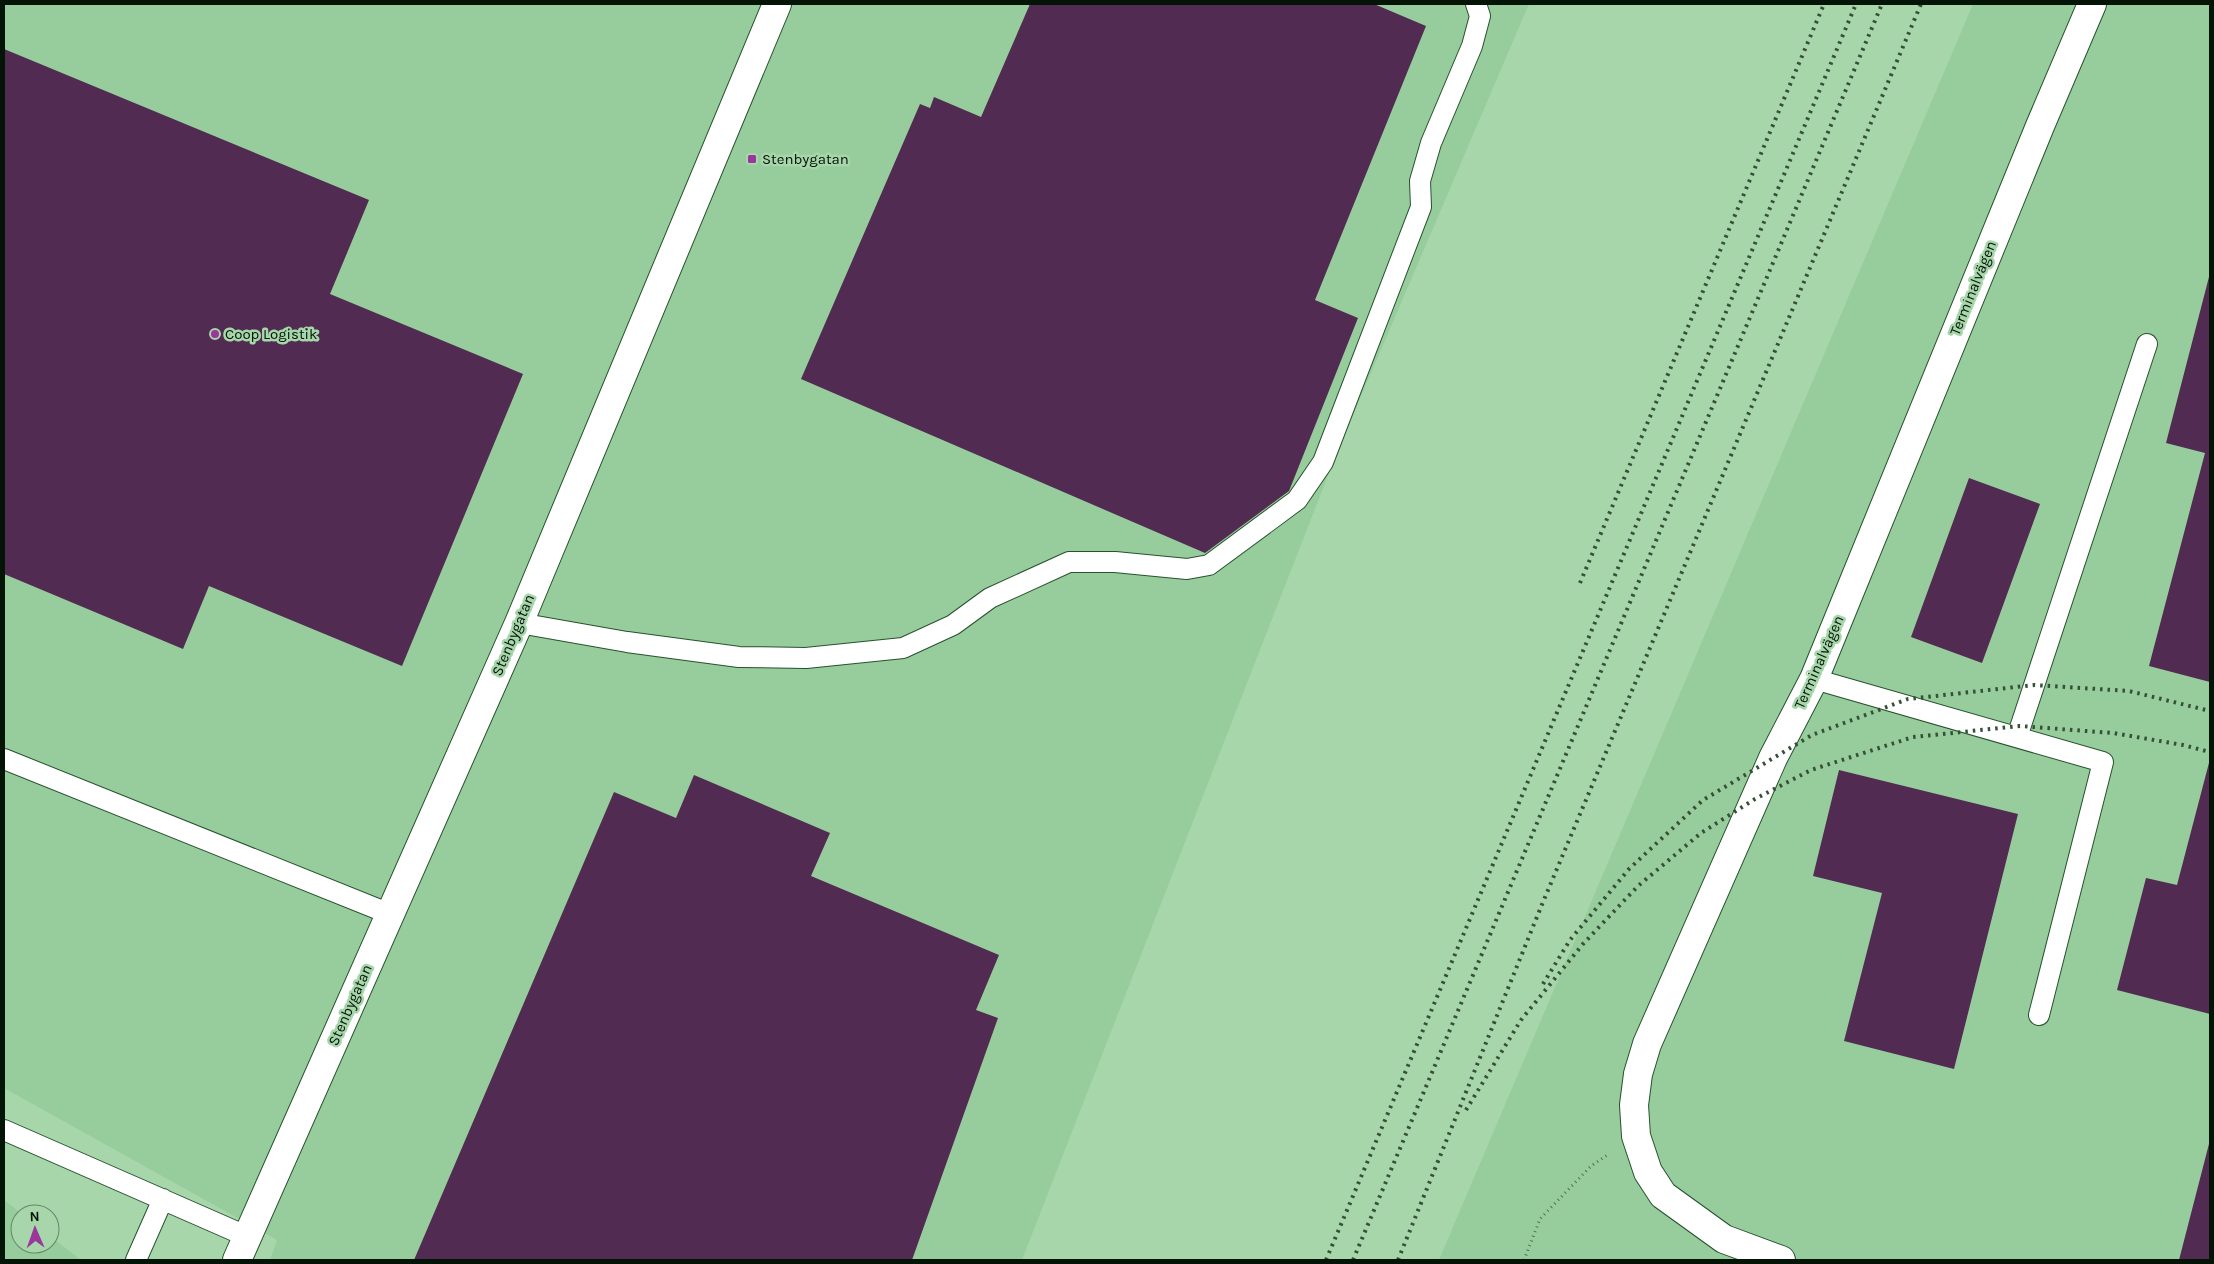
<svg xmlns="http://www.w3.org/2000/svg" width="2214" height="1264" font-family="Karla,sans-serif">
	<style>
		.built { fill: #97cd9c }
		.building { fill: #512b51 }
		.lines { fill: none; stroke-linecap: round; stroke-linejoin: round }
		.lane-casing { stroke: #27522d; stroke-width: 22 }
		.street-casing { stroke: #27522d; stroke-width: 30 }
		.path { stroke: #517154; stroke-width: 3; stroke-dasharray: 1 4; stroke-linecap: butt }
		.lane { stroke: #fff; stroke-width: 20 }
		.street { stroke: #fff; stroke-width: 28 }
		.rail { stroke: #365038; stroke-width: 4; stroke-dasharray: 2.5 5; stroke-linecap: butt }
		.poi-dot { fill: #9a369c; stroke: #a6d6aa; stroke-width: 2 }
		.labels { text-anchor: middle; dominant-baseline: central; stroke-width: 5; stroke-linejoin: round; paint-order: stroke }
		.poi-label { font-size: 15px; fill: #041406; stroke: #a6d6aa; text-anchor: start }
		.street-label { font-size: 15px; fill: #041406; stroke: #a6d6aa }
	</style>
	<rect width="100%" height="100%" fill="#a6d6aa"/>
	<!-- built -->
	<path class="built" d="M4,4H1529L1336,455L1022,1260H270L277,1240L4,1088Z
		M1973,4H2210V1260H1439Z
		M4,1200L22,1214H20V1244H50V1236L81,1260H4Z"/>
	<!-- building -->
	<path class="building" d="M1030,4H1374L1426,26L1315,300L1358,318L1289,491L1205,553L801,379L920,104L930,108L934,97L981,117Z
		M4,49L369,200L330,294L523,374L402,666L209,586L183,649L4,574Z
		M2210,273V682L2149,666L2205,453L2166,443Z
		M1969,478L2040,504L1982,663L1911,637Z
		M2210,759V1014L2117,990L2146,878L2177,885Z
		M1839,770L2018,814L1954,1069L1844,1041L1882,893L1813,876Z
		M694,775L830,833L811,876L999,955L976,1010L998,1018L912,1260H414L614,792L676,818Z
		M2210,1140V1260H2179Z"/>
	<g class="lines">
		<!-- lane casing -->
		<g class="lane-casing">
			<path id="lane" d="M519,623L627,642L739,657L806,658L903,648L953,625L990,598L1069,562H1115L1187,569L1209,565L1297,500L1323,462L1421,207L1420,181L1431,143L1472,46L1480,16L1476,4
				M1814,679L2103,762L2039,1015
				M2017,737L2147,344
				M4,759L390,914
				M4,1130L246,1236
				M136,1260L163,1199"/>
		</g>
		<!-- street casing -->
		<g class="street-casing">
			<path id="street" d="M237,1260L519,623L777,4
				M1781,1260L1724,1239L1663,1195L1648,1172L1636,1136L1634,1105L1638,1074L1647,1044L1773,758L1814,679L2040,126L2092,4"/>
		</g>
		<!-- path -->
		<path class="path" d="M1524,1260L1540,1219L1591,1166L1609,1154"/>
		<!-- lane -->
		<use href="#lane" class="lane"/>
		<!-- street -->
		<use href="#street" class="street"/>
		<!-- rail -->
		<path class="rail" d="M1580,583L1824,4
			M1543,984L1570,940L1629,869L1703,800L1812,735L1908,699L2034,685L2129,691L2210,711
			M1466,1110L1521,1020L1583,944L1638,886L1701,833L1755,799L1811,770L1913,737L2020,726L2113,733L2183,745L2210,752
			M1326,1260L1856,4
			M1353,1260L1882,4
			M1398,1260L1543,902L1921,4"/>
	</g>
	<!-- markers -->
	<g class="poi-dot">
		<rect x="747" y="154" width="10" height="10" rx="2.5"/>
		<circle cx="215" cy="334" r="5"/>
	</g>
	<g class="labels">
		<!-- poi labels -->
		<g class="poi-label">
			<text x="762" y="159">Stenbygatan</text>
			<text x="225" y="334">Coop Logistik</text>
		</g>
		<!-- street labels -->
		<g class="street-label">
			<text transform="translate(1973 288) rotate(-68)">Terminalvägen</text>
			<text transform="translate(513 635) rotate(-67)">Stenbygatan</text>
			<text transform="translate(1819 662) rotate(-66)">Terminalvägen</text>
			<text transform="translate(350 1005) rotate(-66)">Stenbygatan</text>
		</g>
	</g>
	<!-- border -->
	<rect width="2214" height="1264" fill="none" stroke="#041406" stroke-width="10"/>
	<!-- north arrow -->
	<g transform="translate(35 1229) rotate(358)"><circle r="24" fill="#a6d6aa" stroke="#658868"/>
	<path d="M0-4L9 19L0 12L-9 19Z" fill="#9a369c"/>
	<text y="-8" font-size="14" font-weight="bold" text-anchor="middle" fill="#041406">N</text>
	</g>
</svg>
